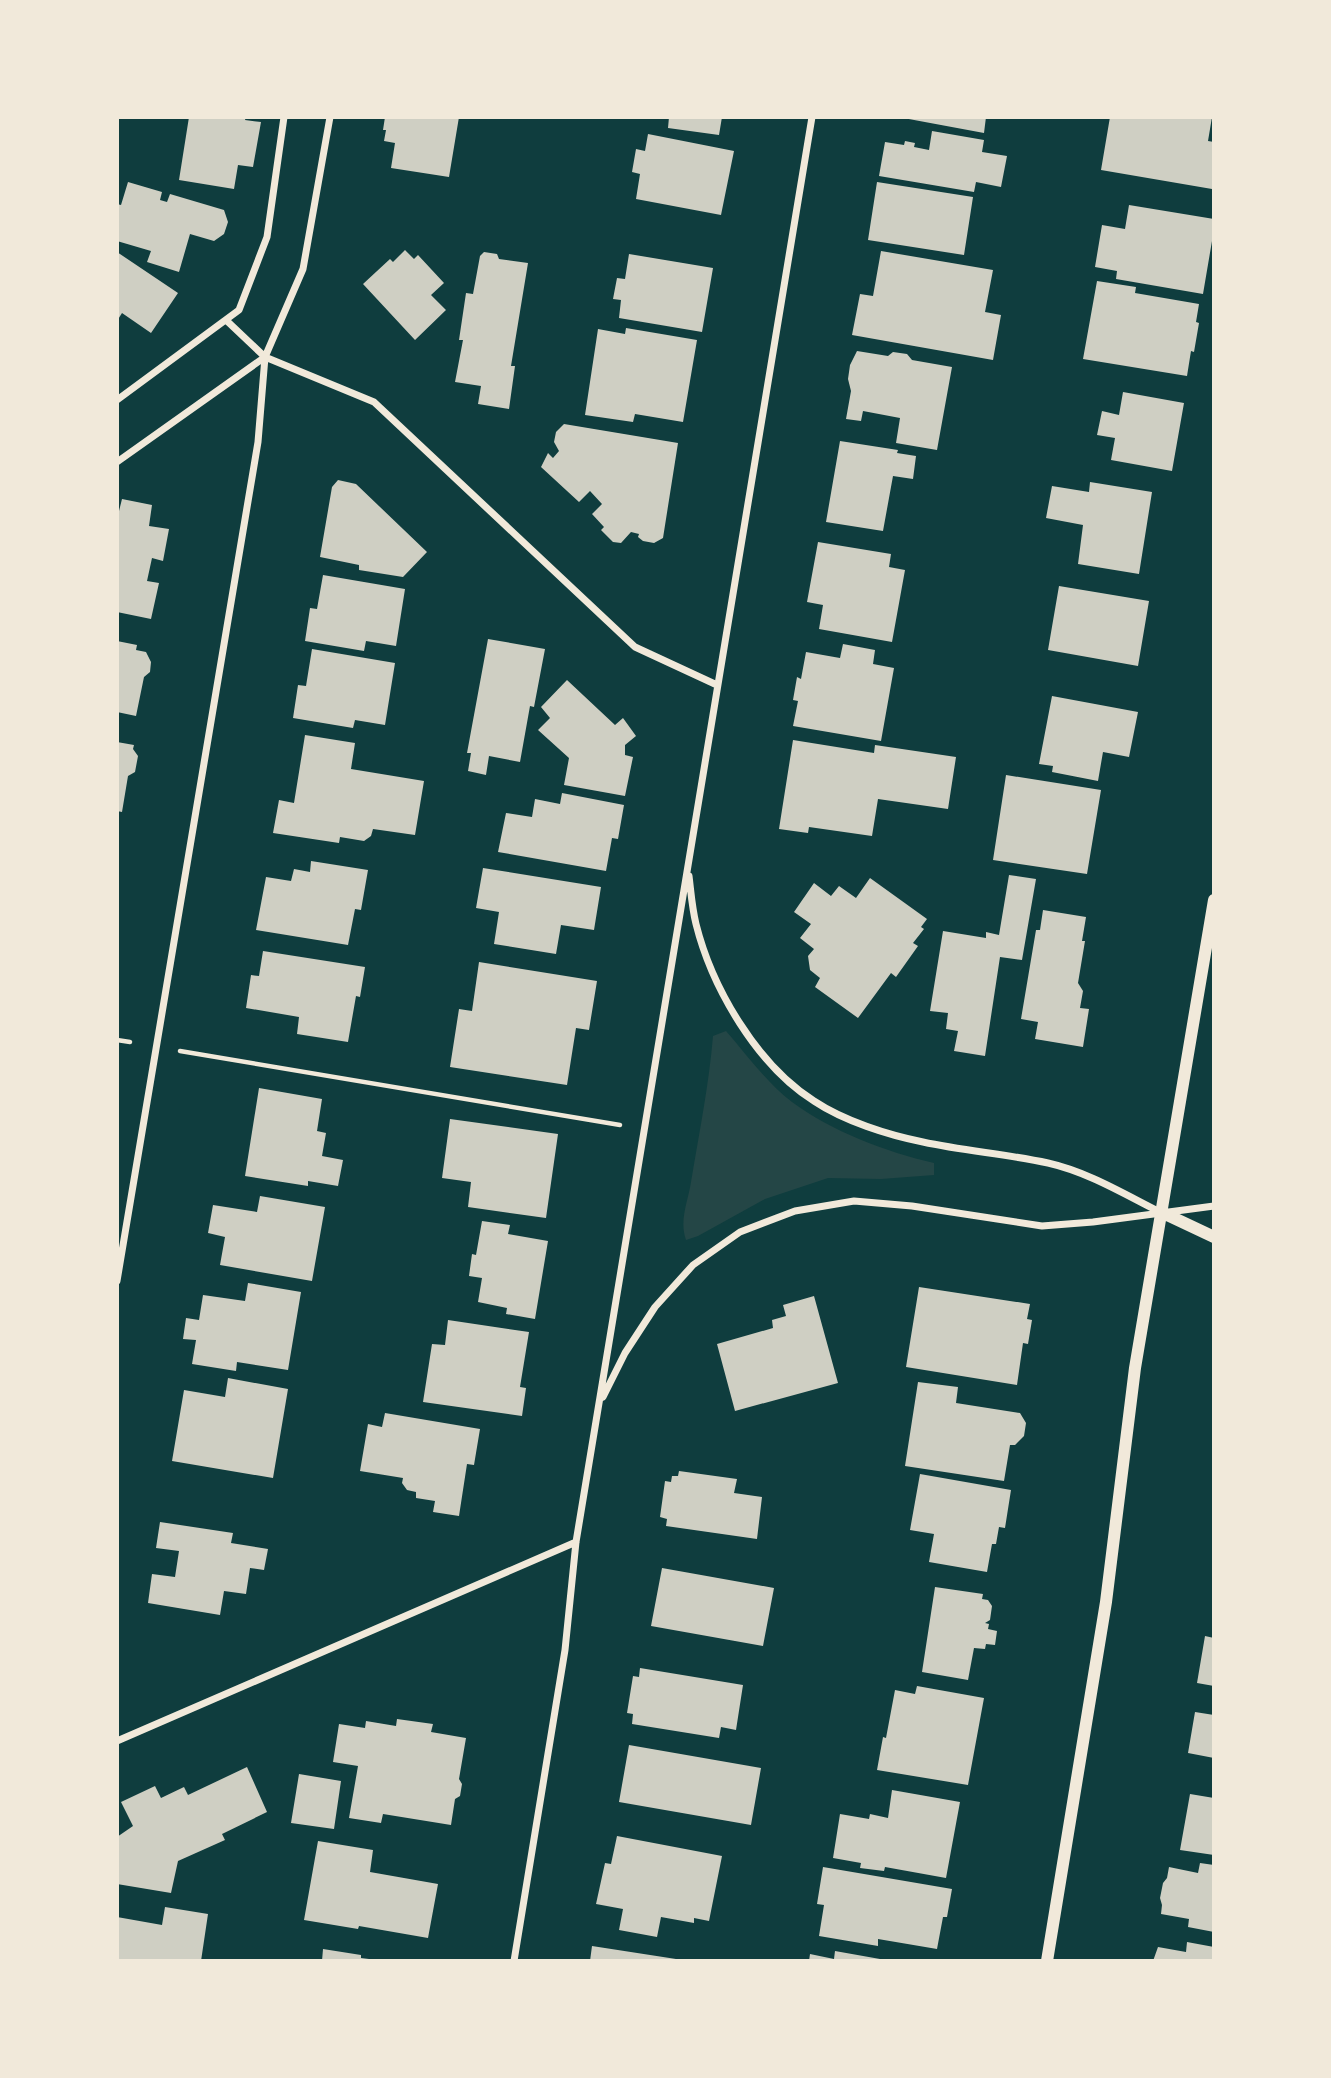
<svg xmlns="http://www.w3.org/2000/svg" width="1331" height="2078" font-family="Georgia,serif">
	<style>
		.green { fill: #244646 }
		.building { fill: #cfcfc3 }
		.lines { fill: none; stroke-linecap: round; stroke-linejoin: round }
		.path { stroke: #f1e9da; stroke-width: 4.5 }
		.minor { stroke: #f1e9da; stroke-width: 7 }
		.tertiary { stroke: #f1e9da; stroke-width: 12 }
	</style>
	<rect width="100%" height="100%" fill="#0f3d3e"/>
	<!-- green -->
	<path class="green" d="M726,1031C747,1055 766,1082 792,1102C831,1131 886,1152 934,1163V1175L881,1179L828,1178L765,1199L698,1236L686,1240C679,1220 688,1202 691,1182C699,1133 709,1085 713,1036Z"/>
	<!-- building -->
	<path class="building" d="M189,117H246L245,120L261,122L253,167L238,165L234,189L179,180Z
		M385,117H459L449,177L391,168L395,143L384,141L386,130H383Z
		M669,117H722L719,135L668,128Z
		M898,117H986L984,133Z
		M1110,117H1212L1208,141L1214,142L1212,189L1101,170Z
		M932,131L984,140L982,152L1007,156L1001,187L976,182L974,192L879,176L885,142L904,145L905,141L915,143L914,147L929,150Z
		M648,134L734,151L721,215L636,199L640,174L632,172L636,149L645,151Z
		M128,182L162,192L160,200L167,202L170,194L224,210L228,222L224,234L214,241L190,234L179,272L147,262L151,251L117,241V204L121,205Z
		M877,182L973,197L964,255L868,240Z
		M1129,205L1214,219V241H1212L1203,294L1116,279L1117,271L1095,267L1102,225L1125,229Z
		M405,250L414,259L418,255L444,283L431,295L446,310L415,340L363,284L390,259L393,262Z
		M881,251L993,270L985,312L1001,315L993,360L852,335L860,294L873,296Z
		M117,252L178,293L151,333L122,313L117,321Z
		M484,252L497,254L499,259L528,263L511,366H515L509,409L478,404L481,386L455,382L463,340H459L466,293L473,294L480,256Z
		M629,254L713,268L702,332L619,318L621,300L613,299L617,278L625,279Z
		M1097,281L1136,287L1135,293L1199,304L1196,322L1199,323L1194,352L1191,351L1187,376L1083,359Z
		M626,328L697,340L683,422L635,414L633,422L585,415L598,329L625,334Z
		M857,351L888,356L893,352L907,354L912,360L952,367L937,450L896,443L900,418L863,411L861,421L846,419L851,391L848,379L850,365Z
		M1123,392L1184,403L1172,471L1111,460L1115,438L1097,435L1102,411L1119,415Z
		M564,424L678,443L663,538L654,543L643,541L638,537L639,534L631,532L621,543L613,542L601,530L604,527L592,514L602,504L590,491L579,502L541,467L548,453L553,458L559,451L554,442L556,432Z
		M840,441L898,450L897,453L916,456L913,479L893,476L883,531L826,522Z
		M338,480L356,484L427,552L403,577L359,570V565L320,557L332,487Z
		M1090,482L1152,492L1139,574L1078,564L1083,525L1046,518L1052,486L1089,492Z
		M122,499L152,505L149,526L169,529L163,561L152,558L147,581L159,583L151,619L117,612V519Z
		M818,542L891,554L889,567L905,570L892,642L819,629L823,605L807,602Z
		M323,575L405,589L396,646L366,641L364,651L305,641L310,608L317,609Z
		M1059,586L1149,601L1138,666L1048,650Z
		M488,639L545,649L534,707L530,706L520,762L489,756L486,775L468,771L471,753H467Z
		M117,641L137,645L136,650L146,652L151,662L150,672L144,677L136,716L117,712Z
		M843,644L875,650L873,664L894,668L881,741L793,726L798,701L793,700L797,677L801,679L806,652L840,658Z
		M312,649L395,663L385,725L355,720L353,728L293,718L298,685L306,686Z
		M567,680L615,725L623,718L636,736L625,745V755L633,757L625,796L564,785L569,758L538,730L550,718L541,707Z
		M1052,696L1138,712L1129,757L1103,752L1098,781L1052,772L1053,766L1039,764Z
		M305,735L355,743L351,769L424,781L415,835L373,829L371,836L364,841L340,837L339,843L273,833L279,800L294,803Z
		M793,740L874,753L875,745L956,757L948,809L878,799L872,836L809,827L808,833L779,829Z
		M117,742L134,745L133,749L138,756L135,772L128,776L122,812L117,811Z
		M1006,775L1101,790L1087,874L993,860Z
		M562,793L624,805L618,839L612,838L606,871L498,852L506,813L532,817L535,799L560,804Z
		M311,861L368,870L361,910L355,909L348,945L256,930L266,877L291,881L294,869L310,872Z
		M483,868L601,887L594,930L561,925L556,954L494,944L499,912L476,908Z
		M1009,875L1036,879L1022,960L1000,957L985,1056L954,1051L958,1031L946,1029L948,1013L930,1011L943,931L986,938V932L999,935Z
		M870,878L927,919L921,927L924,929L913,943L918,946L896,977L891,973L858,1018L815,987L820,978L810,970L808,956L814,949L800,938L811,924L794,912L814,883L831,896L839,886L856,898Z
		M1043,910L1086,917L1082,941H1085L1078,983L1083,991L1080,1008L1089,1009L1083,1047L1035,1039L1038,1022L1021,1019L1036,930H1040Z
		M263,951L365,967L360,997L356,996L348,1042L297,1034L299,1017L246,1008L251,975L259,976Z
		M479,962L597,981L589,1030L576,1028L567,1085L450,1067L459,1009L472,1011Z
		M259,1088L322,1099L317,1131L326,1133L322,1156L343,1160L338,1186L308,1181V1186L245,1176Z
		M450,1119L558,1134L546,1218L468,1207L471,1182L442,1178Z
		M260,1196L325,1207L312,1281L220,1265L225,1237L208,1233L213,1205L257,1212Z
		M482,1221L510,1225L508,1234L548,1241L535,1319L506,1314L507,1308L478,1302L482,1278L469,1276L472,1254L476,1255Z
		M248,1283L301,1292L288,1370L237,1362L236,1371L192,1364L196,1340L183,1339L186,1318L199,1320L203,1295L245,1301Z
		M919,1287L1030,1304L1027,1319L1032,1320L1028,1344L1023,1343L1017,1385L906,1367Z
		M814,1296L838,1383L735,1411L717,1344L773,1328L772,1320L786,1316L783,1305Z
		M448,1320L529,1332L520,1387L526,1388L522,1416L423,1402L432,1344L445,1345Z
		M228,1378L288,1389L273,1478L172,1461L184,1390L225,1397Z
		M918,1382L958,1387L956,1403L1020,1413L1026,1423L1024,1436L1015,1445H1010L1004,1481L905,1466Z
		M385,1413L480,1429L474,1465L467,1464L459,1516L433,1512L435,1501L416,1498V1492L407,1490L402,1483L403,1478L360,1471L368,1424L382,1427Z
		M679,1471L737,1479L734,1493L762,1497L757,1539L666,1526L667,1519L660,1517L665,1481L671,1482L672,1476H678Z
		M920,1474L1011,1490L1005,1528L999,1527L996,1544H992L987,1572L929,1562L934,1534L910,1530Z
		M160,1522L233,1533L231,1543L268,1549L264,1570L250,1568L246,1594L224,1591L220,1615L148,1603L152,1574L175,1577L179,1551L156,1548Z
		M662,1568L774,1588L763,1646L651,1626Z
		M935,1587L983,1594L982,1599L988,1600L992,1606L990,1620L985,1623L989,1624L988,1629L997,1631L995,1645L986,1644L985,1649L974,1648L968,1680L922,1672Z
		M1205,1636L1214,1638V1686L1197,1683Z
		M640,1668L743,1685L736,1730L721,1727L719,1738L632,1724L633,1714L627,1713L633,1676L639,1677Z
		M917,1686L984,1698L968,1785L877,1770L883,1737L886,1738L895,1690L915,1694Z
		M1195,1712L1214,1715V1758L1188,1753Z
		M397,1719L433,1724L431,1732L466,1738L459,1779L462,1784L460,1796L455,1799L451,1825L383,1814L381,1823L349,1818L358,1766L333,1762L339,1724L365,1728L366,1721L396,1726Z
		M629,1745L761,1768L751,1825L619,1802Z
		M247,1767L267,1812L222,1834L225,1840L178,1861L171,1893L117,1884V1837L133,1826L121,1802L155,1786L161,1798L184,1787L188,1795Z
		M299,1774L341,1781L334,1829L291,1823Z
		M892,1790L960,1802L946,1878L885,1867L884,1871L860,1868L861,1863L833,1858L840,1814L869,1819L870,1814L888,1818Z
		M1190,1794L1214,1798V1855L1180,1850Z
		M617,1836L722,1856L709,1921L694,1918V1923L661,1917L657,1937L619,1930L623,1909L596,1904L605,1863L611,1864Z
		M318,1841L373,1850L370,1872L438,1884L428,1938L359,1926L358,1929L304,1920Z
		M1200,1863L1214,1865V1932L1188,1927L1189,1919L1161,1914L1162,1905L1160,1898L1163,1883L1167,1878L1169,1867L1198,1873Z
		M823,1867L952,1889L947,1917H943L937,1949L878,1939V1946L819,1936L824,1905L817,1904Z
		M165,1907L208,1914L201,1961H117V1917L162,1925Z
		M1187,1942L1214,1947V1961H1153L1158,1947L1186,1952Z
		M592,1946L676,1959V1961H590Z
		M323,1949L361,1955V1958L369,1959V1961H322Z
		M835,1951L880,1959V1961H809L810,1954L834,1959Z"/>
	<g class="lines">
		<!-- path -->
		<path class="path" d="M117,1040L130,1042
			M180,1051L620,1125"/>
		<!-- minor -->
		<path class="minor" d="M227,321L265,357L374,402L635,647L717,685
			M117,400L239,310L267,237L284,117
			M117,462L265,357
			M689,876C691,892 692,908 696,924C712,988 757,1065 814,1101C844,1121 888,1135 923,1142C964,1151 1007,1154 1048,1163C1088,1172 1124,1194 1160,1212
			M117,1281L258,442L265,357L303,269L330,117
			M603,1397L625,1353L655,1307L693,1265L740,1232L795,1211L854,1201L912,1206L1042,1226L1093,1222L1214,1206
			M117,1741L576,1542
			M514,1961L565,1650L576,1542L812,117"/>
		<!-- tertiary -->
		<path class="tertiary" d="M1161,1212L1214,1237
			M1047,1961L1106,1602L1135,1368L1214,900"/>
	</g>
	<!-- border -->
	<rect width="1331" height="2078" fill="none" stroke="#f1e9da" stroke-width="238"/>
</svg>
